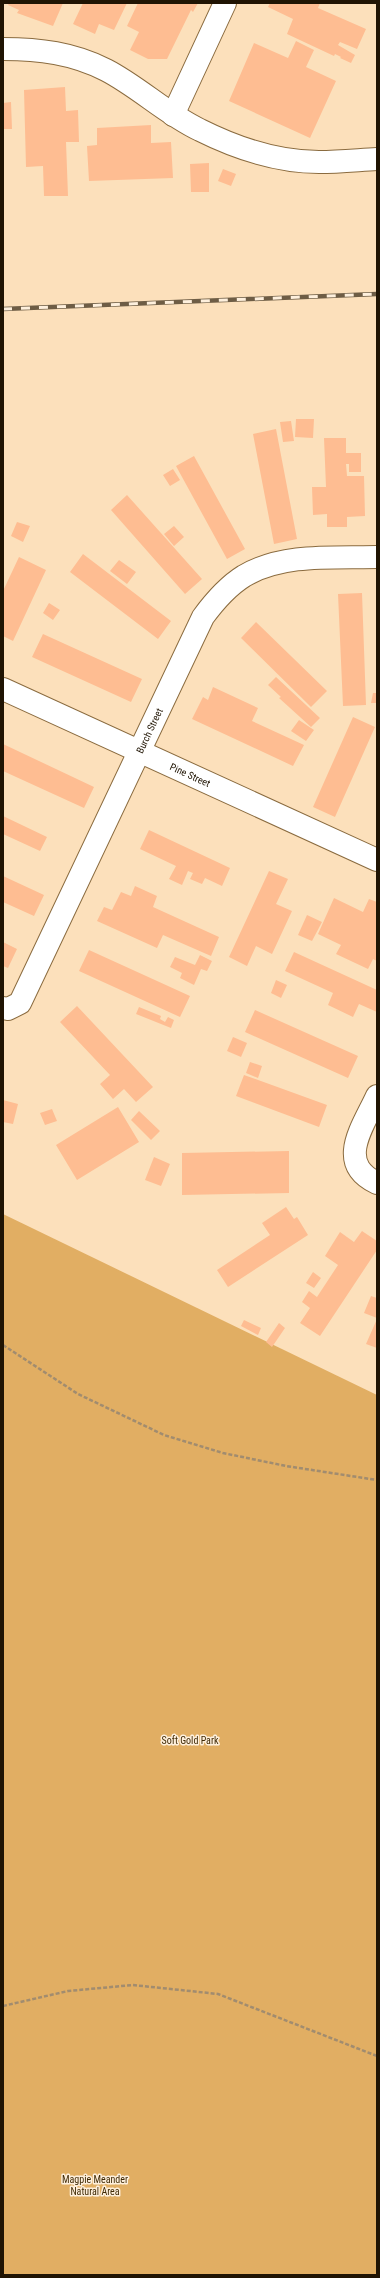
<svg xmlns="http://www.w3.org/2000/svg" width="380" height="2278" font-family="'Roboto Condensed',sans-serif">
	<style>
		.green { fill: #e1ae63 }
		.building { fill: #febd92 }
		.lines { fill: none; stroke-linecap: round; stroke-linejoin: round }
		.minor-casing { stroke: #8a6b3f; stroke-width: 24 }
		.path { stroke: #a18c6f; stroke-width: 2.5; stroke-dasharray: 4 2; stroke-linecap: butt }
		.minor { stroke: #fff; stroke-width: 22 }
		.rail-casing { stroke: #6e5d45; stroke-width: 4.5 }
		.rail { stroke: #fef0dd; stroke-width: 3; stroke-dasharray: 9; stroke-linecap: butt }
		.labels { text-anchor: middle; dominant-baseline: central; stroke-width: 3; stroke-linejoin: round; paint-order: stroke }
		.street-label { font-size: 10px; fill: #201403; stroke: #fef0dd }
		.park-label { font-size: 10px; fill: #3f2904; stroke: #fef0dd }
	</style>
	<rect width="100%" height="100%" fill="#fce0bb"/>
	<!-- green -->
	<path class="green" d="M3,1214L377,1395V2275H3Z"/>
	<!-- building -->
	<path class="building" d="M9,3H63L53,26L17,13L19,10L8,5Z
		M83,3H127L114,30L99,24L95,34L73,24Z
		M138,3H198L193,12L191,10L167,59H148L130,50L139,32L127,26Z
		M270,3H320L318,8L366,29L357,49L340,42L338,45L355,55L351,63L340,58L341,57L335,54L334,56L287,34L293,19L268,7Z
		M296,41L314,50L306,67L336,81L310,138L229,101L254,43L288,58Z
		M65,87L66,111L78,110L79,142H66L68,196H44L43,166L26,167L24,90Z
		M11,102L12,129H3V103Z
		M151,125V143L171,142L173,178L89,181L87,146L97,145V128Z
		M209,163V192H191L190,164Z
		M223,169L236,174L231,186L218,181Z
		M296,419H314L313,438L295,437Z
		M291,421L294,441L283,442L280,422Z
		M276,429L297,539L274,544L253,434Z
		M324,438H346V453H361V472H349V464H346L347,476H364L365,516L347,517V527H327V514L313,515L312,487H326Z
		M194,456L245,549L227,559L176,466Z
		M173,469L180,480L170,486L163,475Z
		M127,495L202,579L185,594L111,510Z
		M17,522L30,526L23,542L11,536Z
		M174,526L184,537L174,546L164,534Z
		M83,554L171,621L158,639L70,572Z
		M19,557L46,570L13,641L3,636V591Z
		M119,560L136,572L127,584L110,571Z
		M362,593L366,705L343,706L338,594Z
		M49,603L60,610L53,620L43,613Z
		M256,622L327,691L311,707L241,638Z
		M43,634L142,679L131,702L32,657Z
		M276,677L320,718L311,727L279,698L281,697L268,685Z
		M213,687L258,708L252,721L304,745L293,766L192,719L203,697L208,700Z
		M373,693H377V703H371Z
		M353,717L375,727L335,817L313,807Z
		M299,720L314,730L306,741L291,731Z
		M3,744L94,787L84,808L3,771Z
		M3,816L47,837L40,851L3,834Z
		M149,830L230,868L222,886L205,878L202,884L190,879L193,873L188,871L182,885L169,879L176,866L140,849Z
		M269,871L288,879L276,904L292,911L272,954L256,946L247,966L229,957Z
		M3,876L44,895L34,916L3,902Z
		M135,886L157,896L153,907L219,937L211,956L163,935L157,948L97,921L104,907L112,910L121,892L131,896Z
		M334,898L363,912L369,899L377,902V961L373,959L368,969L336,954L341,945L318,934Z
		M307,915L322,922L312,941L298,935Z
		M3,942L17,949L8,968L3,966Z
		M89,950L190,996L180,1017L79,971Z
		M294,952L377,990V1012L359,1004L353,1017L328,1005L333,993L285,971Z
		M200,955L212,961L207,971L201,969L194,985L180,978L182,973L170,967L175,957L195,965Z
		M276,980L287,985L281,998L271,993Z
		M77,1006L153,1087L136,1102L124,1089L113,1099L100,1084L110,1075L60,1022Z
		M139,1007L161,1016L160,1019L165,1022L168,1017L174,1020L171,1028L136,1014Z
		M255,1010L358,1056L348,1078L245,1032Z
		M233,1037L247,1043L241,1057L227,1051Z
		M250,1062L262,1066L258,1078L246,1073Z
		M244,1075L327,1105L319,1127L236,1096Z
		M3,1100L18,1104L13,1124L3,1122Z
		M118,1107L139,1142L77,1180L56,1145Z
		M52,1109L57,1121L45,1125L40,1113Z
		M139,1111L160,1131L151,1140L131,1120Z
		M289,1151V1193L182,1195V1153Z
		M154,1157L170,1164L161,1186L145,1180Z
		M286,1207L294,1219L297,1217L308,1235L228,1287L217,1270L270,1235L262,1223Z
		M362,1231L377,1241V1250L320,1336L300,1323L310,1308L302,1302L309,1291L317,1297L338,1265L325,1256L340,1232L354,1242Z
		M313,1272L321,1278L314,1288L306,1283Z
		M371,1296L377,1298V1318L364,1313Z
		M377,1319V1348L366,1344Z
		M244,1320L261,1328L258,1335L241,1326Z
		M279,1323L285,1328L272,1347L266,1342Z"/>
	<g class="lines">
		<!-- minor casing -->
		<g class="minor-casing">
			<g id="minor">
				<path d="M3,49C39,49 73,53 106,70C139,87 166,114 200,130C236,148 279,162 319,162C339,162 358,160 377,159"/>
				<path d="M173,115L225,3"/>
				<path id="s1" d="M3,689L377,860"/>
				<path id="s2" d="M3,1008L8,1009L20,1003L203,617C214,602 228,586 244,576C283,553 334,558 377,557"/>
				<path d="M377,1096C363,1127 335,1163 377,1183"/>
			</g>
		</g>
		<!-- path -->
		<path class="path" d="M3,1345L78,1394L164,1435L223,1453L286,1466L377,1480
			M3,2006L68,1991L133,1985L218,1994L377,2056"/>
		<!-- minor -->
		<use href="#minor" class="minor"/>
		<!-- rail casing -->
		<g class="rail-casing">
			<path id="rail" d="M3,309L377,294"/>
		</g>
		<!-- rail -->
		<use href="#rail" class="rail"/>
	</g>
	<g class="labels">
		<!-- street labels -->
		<g class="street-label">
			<text stroke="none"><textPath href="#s2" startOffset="320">Burch Street</textPath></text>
			<text stroke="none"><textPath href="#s1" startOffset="206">Pine Street</textPath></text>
		</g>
		<!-- park labels -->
		<g class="park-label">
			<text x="190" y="1740">Soft Gold Park</text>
			<text x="95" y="2179">Magpie Meander<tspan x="95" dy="12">Natural Area</tspan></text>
		</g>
	</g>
	<!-- border -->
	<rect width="380" height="2278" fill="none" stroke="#201403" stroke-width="8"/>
</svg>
